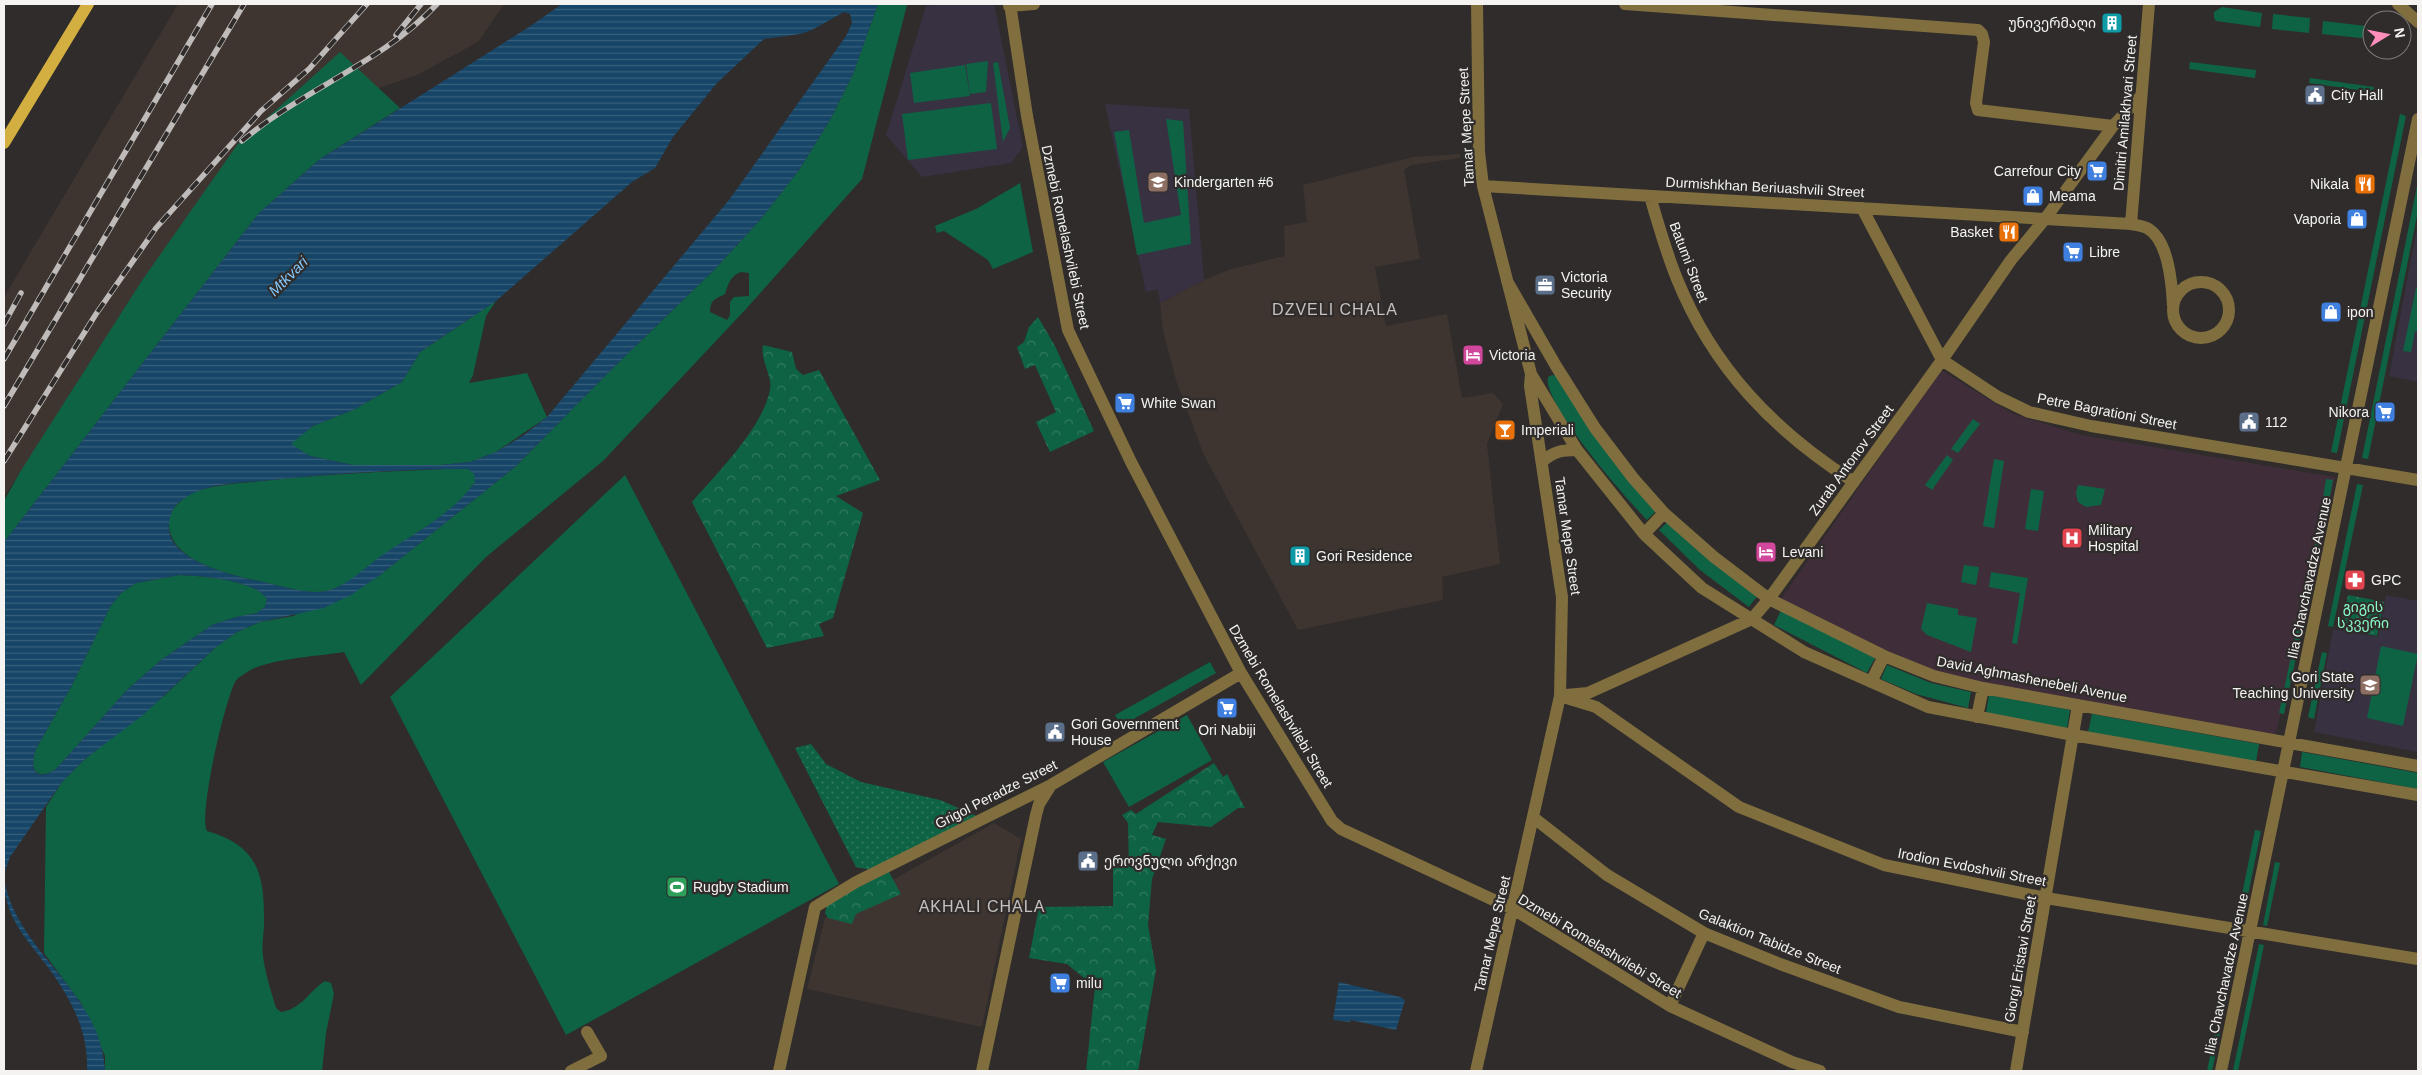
<svg xmlns="http://www.w3.org/2000/svg" width="2422" height="1075" font-family="Helvetica,'Noto Sans Georgian',sans-serif">
	<style>
		.built { fill: #3e3531 }
		.education { fill: #373142 }
		.medical { fill: #3f2e39 }
		.green { fill: #0e6345; fill-rule: evenodd }
		.forest { fill: url(#forest-crowns) }
		.park { fill: url(#park-dots) }
		.water { fill: url(#water-rules); fill-rule: evenodd }
		.lines { fill: none; stroke-linecap: round; stroke-linejoin: round }
		.minor { stroke: #806e3e; stroke-width: 12 }
		.major { stroke: #d3ae40; stroke-width: 12 }
		.rail-casing { stroke: #bebbba; stroke-width: 5.5 }
		.rail { stroke: #2f2c2b; stroke-width: 4; stroke-dasharray: 11; stroke-linecap: butt }
		.labels { text-anchor: middle; dominant-baseline: central; stroke-width: 4.5; stroke-linejoin: round; paint-order: stroke }
		.poi-label { font-size: 14px; fill: #f5f3f2; stroke: #2f2c2b; text-anchor: start }
		.street-label { font-size: 14px; fill: #f5f3f2; stroke: #2f2c2b }
		.park-label { font-size: 14px; fill: #8afac7; stroke: #2f2c2b }
		.water-label { font-size: 15px; font-style: italic; fill: #85c8fc; stroke: #2f2c2b }
		.quarter-label { font-size: 16px; letter-spacing: 1px; fill: #c6c1bf; stroke: #2f2c2b }
	</style>
	<defs>
		<pattern id="forest-crowns" width="20" height="18" patternUnits="userSpaceOnUse" patternTransform="scale(1.25)"><rect width="20" height="18" fill="#0e6345"/><path d="M2 6a3 3 0 1 1 6 0M12 15a3 3 0 1 1 6 0" fill="none" stroke="#327a60"/></pattern>
		<pattern id="park-dots" width="8" height="8" patternUnits="userSpaceOnUse" patternTransform="scale(1.25)"><rect width="8" height="8" fill="#0e6345"/><path d="M2 2h.1M6 6h.1" fill="none" stroke="#327a60" stroke-width="1.8" stroke-linecap="round"/></pattern>
		<pattern id="water-rules" width="6" height="5" patternUnits="userSpaceOnUse" patternTransform="scale(1.25)"><rect width="6" height="5" fill="#164567"/><path d="M0 2.5h6" fill="none" stroke="#38607d"/></pattern>
	</defs>
	<rect width="100%" height="100%" fill="#2f2c2b"/>
	<!-- built -->
	<path class="built" d="M178,4H504L478,42L417,75L314,110L137,296L4,497V297Z
		M1460,154V158L1411,165L1404,170L1420,259L1375,267L1386,326L1447,314L1462,398L1493,393L1503,404L1487,444L1500,564L1442,577L1443,600L1298,630L1203,453L1176,380L1163,331L1160,303L1204,280L1231,269L1285,256L1284,226L1307,222L1303,185L1413,157Z
		M994,823L1021,839L982,1027L807,989L825,918Z"/>
	<!-- education -->
	<path class="education" d="M943,4H994L1023,147L1011,163L922,177L886,135L926,6Z
		M1105,104L1189,109L1204,280L1160,303L1158,289L1146,292Z
		M2418,222V382L2389,376Z
		M2386,595L2418,601V752L2314,732L2333,629L2378,637Z"/>
	<!-- medical -->
	<path class="medical" d="M1941,370L2013,414L2081,435L2335,477L2276,733L2269,737L1990,688L1885,655L1781,599Z"/>
	<!-- green -->
	<path class="green" d="M878,4H917L907,5L862,179L746,309L603,461L486,557L361,685L344,652C319,656 267,659 247,672C243,675 237,678 235,682C225,701 198,815 207,831C255,845 264,870 264,917C265,930 261,943 263,956C265,973 271,991 276,1008L281,1012C302,1009 309,991 325,981L331,983L334,994L326,1033L322,1071H105V1056L81,1003L44,953L46,807L62,782L85,759L164,696L216,647L237,632L260,622L293,616L380,575L515,467L614,367L715,269L760,220L799,170L830,120L853,74ZM741,272L749,273V296L734,297L730,302V315L727,320L710,312C710,299 716,299 725,294C728,284 731,275 741,272Z
		M2222,7L2262,13L2260,27L2216,21L2214,18V12Z
		M2273,14L2310,18L2309,33L2272,29Z
		M2323,21L2366,26L2369,29V35L2361,38L2322,34Z
		M340,52L400,108L320,159L259,213L4,542V501L20,472L141,282L237,145Z
		M988,61L986,92L970,94L966,64Z
		M998,62L1010,128L1003,142L993,63Z
		M2190,62L2256,70L2255,78L2189,69Z
		M965,65L970,96L914,103L910,73Z
		M2310,78L2374,87L2373,92L2309,83Z
		M991,103L997,149L908,160L902,114Z
		M2400,114L2406,116L2337,453L2331,452Z
		M1166,119L1183,121L1191,244L1137,255L1114,132L1129,130L1144,223L1181,215Z
		M2418,181V211L2368,459L2362,458Z
		M1020,183L1033,252L993,269L988,260L944,231L937,233L935,226L976,209Z
		M2416,288H2418V331H2415L2411,352L2403,351Z
		M496,301L486,316L473,375L469,383L527,373L547,417L496,452L470,462L440,465H353L310,456L290,444L313,426L355,409L402,382L420,352Z
		M1552,375L1558,376L1657,510L1647,520C1627,499 1542,403 1548,377Z
		M1973,419L1980,424L1958,453L1951,449Z
		M1947,455L1953,460L1932,490L1925,485Z
		M1994,459L2004,461L1994,528L1983,526Z
		M468,468L475,474V482C458,508 426,527 400,544C377,558 354,584 327,591C309,595 285,587 267,583C236,576 164,563 169,519C171,507 186,495 197,491C217,484 251,482 272,480C337,473 403,471 468,468Z
		M625,475L839,884L566,1035L390,697Z
		M2326,479L2333,480L2327,512L2321,511Z
		M2357,484L2363,485L2333,627L2328,626Z
		M2078,485L2105,489L2101,505L2086,507L2078,502L2076,493Z
		M2031,489L2044,491L2038,531L2025,529Z
		M1670,520L1758,595L1749,607L1700,570L1659,530Z
		M2319,525L2324,526L2284,714L2279,713Z
		M1964,565L1979,567L1976,585L1961,582Z
		M1991,572L2028,578L2017,644L2012,643L2020,593L1989,587Z
		M180,575C202,576 255,580 267,599L265,607L257,613L236,617L212,625L161,660L127,690L56,769C35,783 29,767 36,749L71,687L110,607L121,593L136,583Z
		M1927,603L1958,609V615L1977,618L1971,652L1927,635L1921,629Z
		M1781,610L1875,658L1867,673L1774,625Z
		M2381,646L2418,654L2403,726L2367,718Z
		M2322,652L2327,653L2314,719L2308,717Z
		M1210,662L1216,673L1121,726L1115,715Z
		M1887,665L1931,683L1971,692L1968,708L1916,694L1881,679Z
		M1989,695L2070,710L2067,728L1986,713Z
		M2092,714L2259,744L2256,762L2088,732Z
		M1187,715L1212,760L1129,807L1103,762Z
		M2302,752L2418,773V789L2300,767Z
		M2255,830L2261,831L2243,920L2237,919Z
		M2275,862L2280,863L2267,926L2263,925Z
		M2234,941L2239,942L2212,1071H2207Z
		M2259,944L2264,945L2238,1071H2233Z"/>
	<!-- forest -->
	<path class="forest" d="M1038,317L1055,346L1094,431L1050,452L1036,422L1056,412L1035,365L1025,369L1017,347L1024,342L1029,327Z
		M763,345L792,352L796,369L803,375L819,370L880,480L836,496L863,513L833,618L819,624L824,636L767,648L692,502C718,472 762,429 770,390C773,376 760,361 763,345Z
		M1214,763L1223,777L1227,774L1245,808H1238L1211,827L1158,822L1152,835L1166,839L1152,879L1148,925L1156,970L1138,1071H1086L1095,987L1067,964L1029,958L1039,907L1113,906V868L1129,867L1128,823L1122,815L1131,810L1136,814Z
		M889,872L901,894L856,914L852,924L828,918L825,913L828,901Z"/>
	<!-- park -->
	<path class="park" d="M2348,595L2384,602L2377,636L2341,629Z
		M811,744L826,764L861,782L940,800L979,817L872,870L856,867L795,748Z"/>
	<!-- water -->
	<path class="water" d="M562,4H878L853,74L830,120L799,170L760,220L715,269L614,367L515,467L380,575L351,595L324,608L260,622L237,632L216,647L143,715L85,759L62,782L10,857L4,874V542L259,213L320,159L529,27ZM844,12L850,14L852,23L846,36L729,200L547,417L524,435L496,452L470,462L439,465H353L310,456L291,444L313,426L355,409L402,382L420,352L496,301L632,182L655,168L673,137L717,83L764,39L800,34L812,30ZM468,469L474,474L475,482C455,512 413,534 384,554C366,566 349,585 327,591C309,595 285,587 267,583C240,577 164,562 169,523C170,515 173,508 178,503C183,499 192,493 198,491C219,483 250,482 272,480C337,473 403,469 468,469ZM180,575C202,576 255,580 267,599L265,607L257,613L236,617L212,625L161,660L127,690L56,769C35,783 29,768 36,749L71,687L110,607L121,593L136,583Z
		M4,879C17,954 101,990 105,1071H87C89,1031 70,997 47,966C26,938 4,917 4,879Z
		M1339,982L1400,997L1405,1000L1396,1030L1351,1020L1350,1022L1333,1020Z"/>
	<g class="lines">
		<!-- minor -->
		<path class="minor" d="M1010,4L1027,116L1068,330L1131,462L1241,673L1332,821L1341,829L1513,909L1670,1006L1792,1062L1820,1071
			M1625,4L1978,30L1982,34L1984,42L1976,103L1978,110L2113,126
			M2398,4L2418,22
			M1009,6L1034,4
			M1483,186L2131,224C2136,225 2143,226 2147,228C2169,240 2172,285 2173,306
			M1650,196C1658,224 1666,252 1677,279C1713,368 1774,431 1854,482
			M1862,208L1942,360L1998,397L2029,412L2091,426L2418,480
			M2131,224L2149,4
			M1507,281L1556,366L1595,428L1633,478L1664,513L1714,557L1769,599L1884,656L1934,676L1983,688L2418,766
			M2173 310a28 28 0 1 1 56 0a28 28 0 1 1-56 0Z
			M1531,374L1577,450L1644,534L1702,588L1804,652L1928,707L2073,735L2418,795
			M1543,461C1554,451 1563,450 1577,450
			M1644,534L1664,513
			M1871,682L1884,656
			M1566,695L1588,693L1752,619L1769,599L1942,360L2011,260L2045,219L2113,126L2140,97
			M1560,696L1596,707L1739,807L1884,865L2046,898L2418,959
			M1977,717L1983,688
			M1534,818L1607,875L1704,933L1780,964L1899,1007L2023,1032
			M1670,1006L1704,933
			M571,1071L601,1056L587,1032
			M779,1071L815,907L856,882L1051,785L1241,673
			M982,1071L1036,815L1039,804L1051,785
			M1476,1071L1560,696L1562,597L1530,386L1531,374L1483,186L1479,152L1477,4
			M2016,1071L2078,705
			M2221,1071C2287,754 2354,437 2418,119"/>
		<!-- major -->
		<path class="major" d="M4,143L88,4"/>
		<!-- rail casing -->
		<g class="rail-casing">
			<path id="rail" d="M396,35L421,4
				M242,141C303,89 382,63 437,4
				M4,324L21,293
				M4,359L212,4
				M4,406L244,4
				M4,461L96,314L156,228L261,111L309,69L367,4"/>
		</g>
		<!-- rail -->
		<use href="#rail" class="rail"/>
	</g>
	<!-- icons -->
	<defs>
		<g id="building-square" transform="scale(1.125)"><rect x="-9" y="-9" width="18" height="18" rx="4" fill="#0f9aa8" stroke="#2f2c2b"/><path d="M-4-6H4V6H1V3H-1V6H-4ZM-2.5-4.3h1.7v1.8h-1.7ZM.8-4.3h1.7v1.8H.8ZM-2.5-1h1.7V.8h-1.7ZM.8-1h1.7V.8H.8Z" fill="#fff"/></g>
		<g id="civic-square" transform="scale(1.125)"><rect x="-9" y="-9" width="18" height="18" rx="4" fill="#5c6f8a" stroke="#2f2c2b"/><path d="M-.6-6.5H3V-4.5H.6V-3L4-1V1h2V6H-6V1h2V-1L-.6-3ZM-1.2 2.5V6h2.4V2.5Z" fill="#fff"/></g>
		<g id="supermarket-square" transform="scale(1.125)"><rect x="-9" y="-9" width="18" height="18" rx="4" fill="#3f7fe0" stroke="#2f2c2b"/><path d="M-6-5.5h2.5l.6 2H6L4.5 2H-2.5L-4.4-4H-6ZM-1.5 3.2a1.3 1.3 0 1 0 .1 0ZM3 3.2a1.3 1.3 0 1 0 .1 0Z" fill="#fff"/></g>
		<g id="school-square" transform="scale(1.125)"><rect x="-9" y="-9" width="18" height="18" rx="4" fill="#8d6e63" stroke="#2f2c2b"/><path d="M0-5L7-2L0 1L-7-2ZM-4 1L0 2.5L4 1V4Q0 6-4 4Z" fill="#fff"/></g>
		<g id="restaurant-square" transform="scale(1.125)"><rect x="-9" y="-9" width="18" height="18" rx="4" fill="#e8710a" stroke="#2f2c2b"/><path d="M-5-6h1v4h1v-4h1v4h1v-4h1v5L-1.5 .5V6h-2V.5L-5-1ZM5-6V6H3V1.5H1.5Q1.5-4 5-6Z" fill="#fff"/></g>
		<g id="shop-square" transform="scale(1.125)"><rect x="-9" y="-9" width="18" height="18" rx="4" fill="#3f7fe0" stroke="#2f2c2b"/><path d="M-5-2.5h2.3a2.7 3.5 0 0 1 5.4 0H5L5.5 6h-11ZM-1.5-2.5h3a1.5 2.3 0 0 0-3 0Z" fill="#fff"/></g>
		<g id="office-square" transform="scale(1.125)"><rect x="-9" y="-9" width="18" height="18" rx="4" fill="#5c6f8a" stroke="#2f2c2b"/><path d="M-6-3h4V-5.5h4V-3h4V5H-6ZM-1-4.5V-3h2v-1.5ZM-6 0V1H6V0Z" fill="#fff"/></g>
		<g id="hotel-square" transform="scale(1.125)"><rect x="-9" y="-9" width="18" height="18" rx="4" fill="#d1479c" stroke="#2f2c2b"/><path d="M-6-4.5h1.5V1H6V5H4.5V3h-9V5H-6ZM-4 0a1.8 1.8 0 1 1 3.6 0ZM.5 0V-2.5h3Q6-2.5 6 0Z" fill="#fff"/></g>
		<g id="bar-square" transform="scale(1.125)"><rect x="-9" y="-9" width="18" height="18" rx="4" fill="#e8710a" stroke="#2f2c2b"/><path d="M-6-5H6L.8 .8V4.5H3.5V6h-7V4.5H-.8V.8Z" fill="#fff"/></g>
		<g id="hospital-square" transform="scale(1.125)"><rect x="-9" y="-9" width="18" height="18" rx="4" fill="#e0444e" stroke="#2f2c2b"/><path d="M-5-5h3v3.5h4V-5h3V5h-3V1.5h-4V5h-3Z" fill="#fff"/></g>
		<g id="pharmacy-square" transform="scale(1.125)"><rect x="-9" y="-9" width="18" height="18" rx="4" fill="#e0444e" stroke="#2f2c2b"/><path d="M-2-6h4v4h4v4h-4v4h-4v-4h-4v-4h4Z" fill="#fff"/></g>
		<g id="university-square" transform="scale(1.125)"><rect x="-9" y="-9" width="18" height="18" rx="4" fill="#8d6e63" stroke="#2f2c2b"/><path d="M0-5L7-2L0 1L-7-2ZM-4 1L0 2.5L4 1V4Q0 6-4 4Z" fill="#fff"/></g>
		<g id="stadium-square" transform="scale(1.125)"><rect x="-9" y="-9" width="18" height="18" rx="4" fill="#2e9e5b" stroke="#2f2c2b"/><path d="M0-5a6.5 5 0 1 0 0 10a6.5 5 0 1 0 0-10ZM-3.5-1.8h7v3.6h-7Z" fill="#fff"/></g>
	</defs>
	<g fill-rule="evenodd">
		<use href="#building-square" x="2112" y="23"/>
		<use href="#civic-square" x="2315" y="95"/>
		<use href="#supermarket-square" x="2097" y="171"/>
		<use href="#school-square" x="1158" y="182"/>
		<use href="#restaurant-square" x="2365" y="184"/>
		<use href="#shop-square" x="2033" y="196"/>
		<use href="#shop-square" x="2357" y="219"/>
		<use href="#restaurant-square" x="2009" y="232"/>
		<use href="#supermarket-square" x="2073" y="252"/>
		<use href="#office-square" x="1545" y="285"/>
		<use href="#shop-square" x="2331" y="312"/>
		<use href="#hotel-square" x="1473" y="355"/>
		<use href="#supermarket-square" x="1125" y="403"/>
		<use href="#supermarket-square" x="2385" y="412"/>
		<use href="#civic-square" x="2249" y="422"/>
		<use href="#bar-square" x="1505" y="430"/>
		<use href="#hospital-square" x="2072" y="538"/>
		<use href="#hotel-square" x="1766" y="552"/>
		<use href="#building-square" x="1300" y="556"/>
		<use href="#pharmacy-square" x="2355" y="580"/>
		<use href="#university-square" x="2370" y="685"/>
		<use href="#supermarket-square" x="1227" y="708"/>
		<use href="#civic-square" x="1055" y="732"/>
		<use href="#civic-square" x="1088" y="861"/>
		<use href="#stadium-square" x="677" y="887"/>
		<use href="#supermarket-square" x="1060" y="983"/>
	</g>
	<g class="labels">
		<!-- poi labels -->
		<g class="poi-label">
			<text x="2096" y="23" text-anchor="end">უნივერმაღი</text>
			<text x="2331" y="95">City Hall</text>
			<text x="2081" y="171" text-anchor="end">Carrefour City</text>
			<text x="1174" y="182">Kindergarten #6</text>
			<text x="2349" y="184" text-anchor="end">Nikala</text>
			<text x="2049" y="196">Meama</text>
			<text x="2341" y="219" text-anchor="end">Vaporia</text>
			<text x="1993" y="232" text-anchor="end">Basket</text>
			<text x="2089" y="252">Libre</text>
			<text x="1561" y="277">Victoria<tspan x="1561" dy="16">Security</tspan></text>
			<text x="2347" y="312">ipon</text>
			<text x="1489" y="355">Victoria</text>
			<text x="1141" y="403">White Swan</text>
			<text x="2369" y="412" text-anchor="end">Nikora</text>
			<text x="2265" y="422">112</text>
			<text x="1521" y="430">Imperiali</text>
			<text x="2088" y="530">Military<tspan x="2088" dy="16">Hospital</tspan></text>
			<text x="1782" y="552">Levani</text>
			<text x="1316" y="556">Gori Residence</text>
			<text x="2371" y="580">GPC</text>
			<text x="2354" y="677" text-anchor="end">Gori State<tspan x="2354" dy="16">Teaching University</tspan></text>
			<text x="1071" y="724">Gori Government<tspan x="1071" dy="16">House</tspan></text>
			<text x="1227" y="730" text-anchor="middle">Ori Nabiji</text>
			<text x="1104" y="861">ეროვნული არქივი</text>
			<text x="693" y="887">Rugby Stadium</text>
			<text x="1076" y="983">milu</text>
		</g>
		<!-- street labels -->
		<g class="street-label">
			<text transform="translate(2125 113) rotate(-85)">Dimitri Amilakhvari Street</text>
			<text transform="translate(1466 127) rotate(-93)">Tamar Mepe Street</text>
			<text transform="translate(1765 187) rotate(3)">Durmishkhan Beriuashvili Street</text>
			<text transform="translate(1066 237) rotate(78)">Dzmebi Romelashvilebi Street</text>
			<text transform="translate(1689 262) rotate(69)">Batumi Street</text>
			<text transform="translate(2107 411) rotate(11)">Petre Bagrationi Street</text>
			<text transform="translate(1851 460) rotate(-54)">Zurab Antonov Street</text>
			<text transform="translate(1568 536) rotate(82)">Tamar Mepe Street</text>
			<text transform="translate(2309 578) rotate(-78)">Ilia Chavchavadze Avenue</text>
			<text transform="translate(2032 679) rotate(11)">David Aghmashenebeli Avenue</text>
			<text transform="translate(1281 706) rotate(59)">Dzmebi Romelashvilebi Street</text>
			<text transform="translate(996 794) rotate(-27)">Grigol Peradze Street</text>
			<text transform="translate(1972 867) rotate(11)">Irodion Evdoshvili Street</text>
			<text transform="translate(1492 934) rotate(-77)">Tamar Mepe Street</text>
			<text transform="translate(1770 941) rotate(22)">Galaktion Tabidze Street</text>
			<text transform="translate(1600 946) rotate(31)">Dzmebi Romelashvilebi Street</text>
			<text transform="translate(2020 959) rotate(-80)">Giorgi Eristavi Street</text>
			<text transform="translate(2226 974) rotate(-78)">Ilia Chavchavadze Avenue</text>
		</g>
		<!-- park labels -->
		<g class="park-label">
			<text x="2363" y="607">გიგის<tspan x="2363" dy="16">სკვერი</tspan></text>
		</g>
		<!-- water labels -->
		<g class="water-label">
			<text transform="translate(288 276) rotate(-45)">Mtkvari</text>
		</g>
		<!-- quarter labels -->
		<g class="quarter-label">
			<text x="1335" y="309">DZVELI CHALA</text>
			<text x="982" y="906">AKHALI CHALA</text>
		</g>
	</g>
	<!-- border -->
	<rect width="2422" height="1075" fill="none" stroke="#f5f3f2" stroke-width="10"/>
	<!-- north arrow -->
	<g transform="translate(2387 35) rotate(80)"><circle r="24" fill="#2f2c2b" stroke="#7e7c7b"/>
	<path d="M0-4L9 19L0 12L-9 19Z" fill="#fe8ebb"/>
	<text y="-8" font-size="14" font-weight="bold" text-anchor="middle" fill="#f5f3f2">N</text>
	</g>
</svg>
